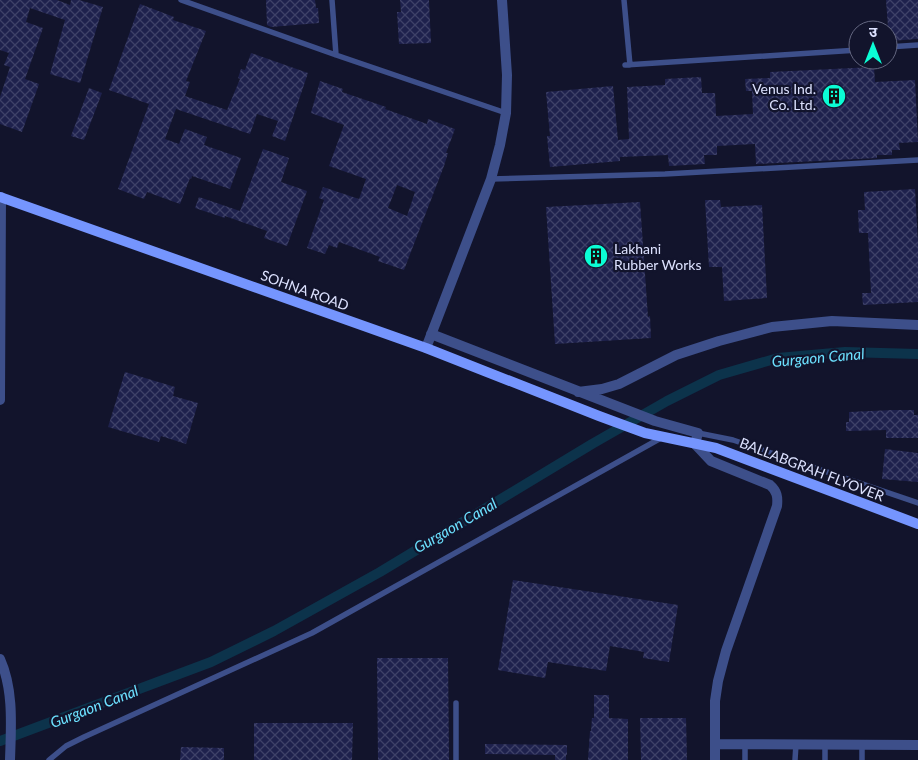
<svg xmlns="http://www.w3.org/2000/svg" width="918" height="760" font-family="Lato,'Noto Sans Devanagari',sans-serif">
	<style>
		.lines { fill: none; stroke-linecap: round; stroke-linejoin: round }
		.canal { stroke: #0c334b; stroke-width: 10 }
		.building { fill: url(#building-cross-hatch); fill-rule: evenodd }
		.service { stroke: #3d4f8a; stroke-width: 5.5 }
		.minor { stroke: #3d4f8a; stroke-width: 10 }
		.tertiary { stroke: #3d4f8a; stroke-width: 10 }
		.secondary { stroke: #7595fe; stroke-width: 10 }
		.labels { text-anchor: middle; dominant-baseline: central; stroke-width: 4.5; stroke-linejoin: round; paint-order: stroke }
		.poi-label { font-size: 14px; fill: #dde2ff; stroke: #12142c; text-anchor: end }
		.street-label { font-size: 14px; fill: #dde2ff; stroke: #12142c }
		.water-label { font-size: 15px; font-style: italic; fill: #6ce0fe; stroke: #12142c }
	</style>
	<defs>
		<pattern id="building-cross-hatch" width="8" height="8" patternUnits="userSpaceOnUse" patternTransform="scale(1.25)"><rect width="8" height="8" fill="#1e214d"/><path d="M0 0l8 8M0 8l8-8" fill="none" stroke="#3e4168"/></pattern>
	</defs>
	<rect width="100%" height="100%" fill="#12142c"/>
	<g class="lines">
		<!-- canal -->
		<path class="canal" d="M0,741L211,662L274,631L380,572L592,444L667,401L719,375L778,358L845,352L918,354"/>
	</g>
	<!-- building -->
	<path class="building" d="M0,0H57L70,5L71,0H79L103,7L80,83L50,74L65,20L30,8L26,22L43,28L25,79L39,84L22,132L0,124V97L10,67L4,65L9,53L0,50Z
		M266,0H315L316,8H318L319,23L271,27L267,25Z
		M400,0H429L431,43L399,44L397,12H401Z
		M886,0H918V39L889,41Z
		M140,4L174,17L173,20L206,31L186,81L190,82L185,96L227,110L240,79L238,78L241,69L245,70L251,53L308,73L285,141L272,136L278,121L257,114L250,134L176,109L165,139L179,144L185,129L207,137L204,145L241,158L230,189L192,176L191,179L190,178L180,204L147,192L144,199L118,189L149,104L109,90Z
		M874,67L875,82L915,80L918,142L899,143L900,150H892V155H877V158L756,164L755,144L717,146V155H704L705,164L669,166L668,155L620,157V161L550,167L547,136H550L546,92L613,86L618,140L629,139L627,87L665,85V79L701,77L702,93H715L716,116L753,114L752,91H746L745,79L770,78V72Z
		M320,81L343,89L342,92L386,107L385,109L427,124L428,119L455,129L446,153H448L444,166L404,270L378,261L380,257L339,242L337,248L329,245L325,254L307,248L324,200L319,198L323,187L359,199L366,179L329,166L344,125L311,113ZM397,185L415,192L407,216L388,208Z
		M89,88L102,93L84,140L71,136Z
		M263,149L289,158L281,182L307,191L287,246L264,238L267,231L225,216V218L195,208L199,197L240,211Z
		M915,189L918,244V302L863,305L862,293H871L868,233H859L858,210H865L864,192Z
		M705,200H720L721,207L762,205L767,298L724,301L722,267H709Z
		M640,202L648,317L650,316L651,338L555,344L546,207Z
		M125,372L175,387L173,396L198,403L186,444L161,436L159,442L108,427Z
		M892,410H914V415H918V438H886V430L846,431V422H849V412Z
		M885,449L918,453V482L882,479Z
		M513,580L678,605L669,662L643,658L644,652L610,646L606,671L548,662L545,678L498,670Z
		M377,658H448L449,760H378Z
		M594,695H609V718L628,719V760H588L590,731H591L592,718H594Z
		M640,718H686L687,760H641Z
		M254,723H353L352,760H254Z
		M485,744L567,745V755H566V760H555V755L485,754Z
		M181,747L224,748V760H180Z"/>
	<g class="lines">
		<!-- service -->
		<path class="service" d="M181,0L336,55L506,113
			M332,0L336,55
			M624,0L630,65
			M888,47L918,45
			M625,65L858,50
			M491,179L665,174L918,160
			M698,433L733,440L918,503
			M456,703V760
			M745,744V760
			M825,744V760
			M49,760L66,746L84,737L312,633L661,438
			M795,760L796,744
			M862,760V745"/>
		<!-- minor -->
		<path class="minor" d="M431,334L655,421L698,433L695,444
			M426,348L491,179L500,145L506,113L507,75L502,0
			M578,392L602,389L619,384L676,355L719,341L772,327L832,321L918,325"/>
		<!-- tertiary -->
		<path class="tertiary" d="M0,400L1,197
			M695,444L711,461L770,485C777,491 778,497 777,506L726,651L718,681L715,701V760
			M0,659C14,690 11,727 10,760
			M715,744L918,745"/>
		<!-- secondary -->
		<path class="secondary" d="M0,197L426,348L599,416L645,433L716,448L918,524"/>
	</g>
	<!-- icons -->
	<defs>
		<g id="building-disc" transform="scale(1.25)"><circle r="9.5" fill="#0bfdd5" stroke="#12142c"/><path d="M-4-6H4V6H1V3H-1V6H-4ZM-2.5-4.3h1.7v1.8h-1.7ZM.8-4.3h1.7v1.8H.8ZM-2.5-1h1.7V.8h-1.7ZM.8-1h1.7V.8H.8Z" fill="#111"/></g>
	</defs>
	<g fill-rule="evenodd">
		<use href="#building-disc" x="834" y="96"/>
		<use href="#building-disc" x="596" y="256"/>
	</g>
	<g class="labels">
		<!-- poi labels -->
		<g class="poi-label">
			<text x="816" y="88">Venus Ind.<tspan x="816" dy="16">Co. Ltd.</tspan></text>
			<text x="614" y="248" text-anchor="start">Lakhani<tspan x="614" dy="16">Rubber Works</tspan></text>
		</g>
		<!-- street labels -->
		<g class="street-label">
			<text transform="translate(305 290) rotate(20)">SOHNA ROAD</text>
			<text transform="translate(812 469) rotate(21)">BALLABGRAH FLYOVER</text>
		</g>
		<!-- water labels -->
		<g class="water-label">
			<text transform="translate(818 357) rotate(-5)">Gurgaon Canal</text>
			<text transform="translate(455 525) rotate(-30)">Gurgaon Canal</text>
			<text transform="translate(94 706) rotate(-21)">Gurgaon Canal</text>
		</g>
	</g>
	<!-- north arrow -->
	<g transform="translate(873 45)"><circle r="24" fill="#12142c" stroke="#636680"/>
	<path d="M0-4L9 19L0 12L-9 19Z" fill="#0bfdd5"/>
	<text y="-8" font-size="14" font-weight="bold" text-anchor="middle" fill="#dde2ff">उ</text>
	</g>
</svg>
